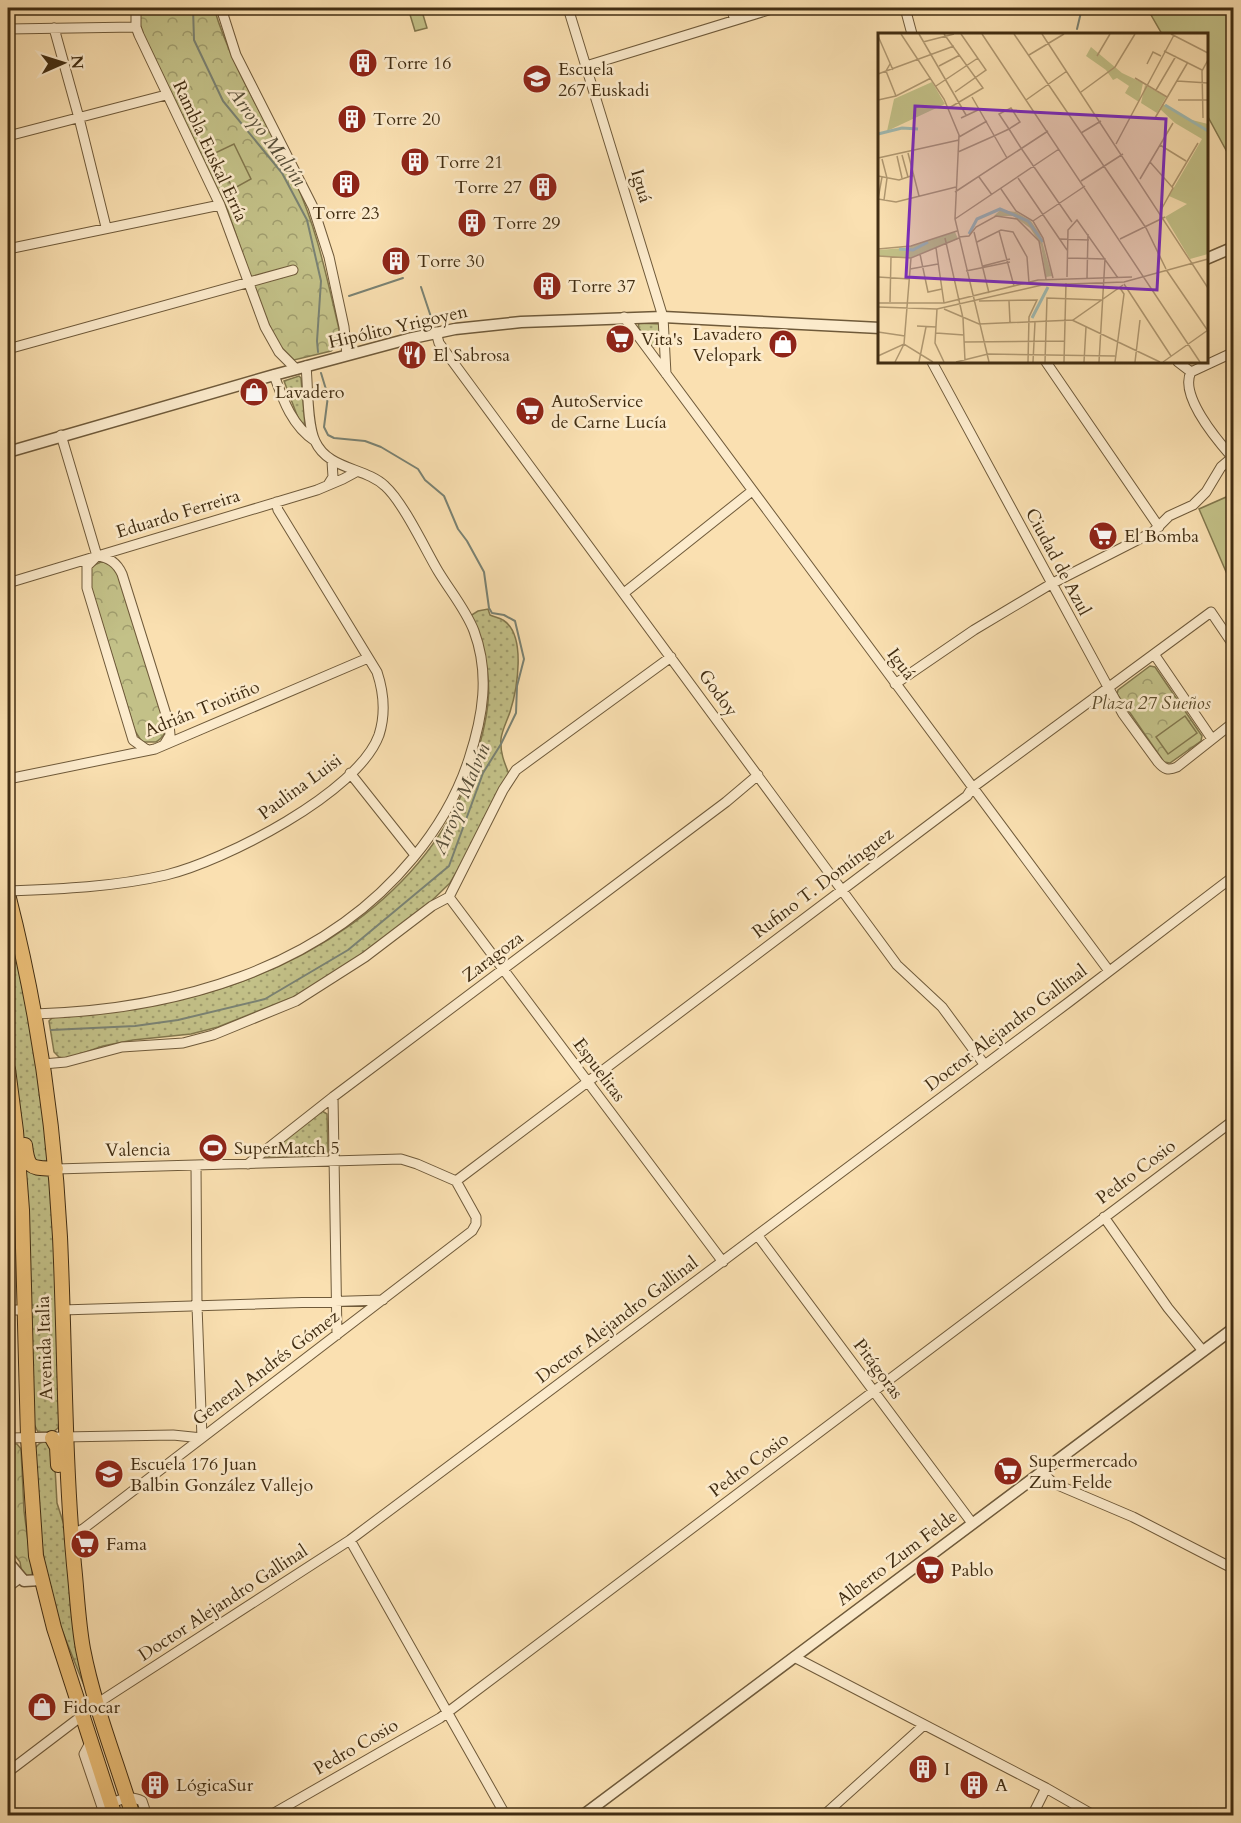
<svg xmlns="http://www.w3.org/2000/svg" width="1241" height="1823" font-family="Cardo,serif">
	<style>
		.grass { fill: url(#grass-dots); stroke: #82774d; stroke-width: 1.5 }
		.park { fill: url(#park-crowns); stroke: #82774d; stroke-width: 1.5 }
		.garden { fill: #c3c188; stroke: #82774d; stroke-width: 1.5 }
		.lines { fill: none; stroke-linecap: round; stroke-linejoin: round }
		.stream { stroke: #7a8273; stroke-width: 2 }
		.minor-casing { stroke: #6f5a3a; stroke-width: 11 }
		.tertiary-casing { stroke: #6f5a3a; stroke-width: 13 }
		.primary-casing { stroke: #412d12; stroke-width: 16 }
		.minor { stroke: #fcebcc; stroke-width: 9 }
		.tertiary { stroke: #fcebcc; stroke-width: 10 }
		.primary { stroke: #edc078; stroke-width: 14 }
		.labels { text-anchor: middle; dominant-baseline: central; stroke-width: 5; stroke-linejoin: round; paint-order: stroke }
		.poi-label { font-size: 18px; fill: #412d12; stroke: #fcebcc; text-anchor: start }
		.street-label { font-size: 18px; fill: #412d12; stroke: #fcebcc }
		.park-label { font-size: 18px; font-style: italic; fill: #5b4b2a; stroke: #fcebcc }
		.water-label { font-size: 20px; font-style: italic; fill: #59503a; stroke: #fcebcc }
		.inset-river { fill: none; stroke: #a0bbb3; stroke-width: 3 }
		.inset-road { fill: none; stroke: #b09871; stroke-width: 1.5 }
		.view { fill: #7b2cbf; fill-opacity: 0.15; stroke: #7b2cbf; stroke-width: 3 }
		.inset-edge { fill: none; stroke: #412d12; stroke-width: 3 }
	</style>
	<defs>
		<pattern id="grass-dots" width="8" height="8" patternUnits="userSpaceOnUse" patternTransform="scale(1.5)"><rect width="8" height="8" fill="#c3c188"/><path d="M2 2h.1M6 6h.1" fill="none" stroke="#a09d6e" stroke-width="1.8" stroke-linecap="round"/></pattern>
		<pattern id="park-crowns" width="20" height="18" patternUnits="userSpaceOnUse" patternTransform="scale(1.5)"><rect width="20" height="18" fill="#c3c188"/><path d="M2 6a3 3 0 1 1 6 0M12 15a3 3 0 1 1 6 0" fill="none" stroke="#a09d6e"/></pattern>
	</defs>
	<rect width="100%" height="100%" fill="#fae0b1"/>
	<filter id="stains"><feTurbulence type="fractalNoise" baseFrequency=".00333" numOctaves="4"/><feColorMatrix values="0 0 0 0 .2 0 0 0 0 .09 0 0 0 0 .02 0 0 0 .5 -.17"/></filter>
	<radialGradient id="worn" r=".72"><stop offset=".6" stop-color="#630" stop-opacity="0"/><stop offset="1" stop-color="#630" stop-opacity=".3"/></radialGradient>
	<!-- grass -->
	<path class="grass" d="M639,323L659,324L661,344L659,346L652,347L638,327Z
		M299,376L301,378L305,426L300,423L284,381Z
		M488,609L490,615C494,617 500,618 503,620C527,635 517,690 510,712C507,721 502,730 501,739C500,752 504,762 509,774L498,791L472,846L450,883L422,910L382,941L318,984L293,997L218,1027L191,1034L133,1040L103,1046L66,1059L59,1057L54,1052L49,1021L52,1018C91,1010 130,1010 169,1002C298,975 426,899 472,769C492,711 497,672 470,616L478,611Z
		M8,919C22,984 36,1049 44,1115C57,1218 56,1321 59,1424L58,1428L53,1432H38L34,1424L14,1077L8,1038Z
		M322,1111L327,1114L328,1152L325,1156L266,1157L265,1154Z
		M44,1442L50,1443L54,1450L57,1503L64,1525L87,1693L56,1615L44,1560L38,1513L35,1448L40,1443Z"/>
	<!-- park -->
	<path class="park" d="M140,8H214C232,69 268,122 295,181C317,228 327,279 339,329L340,342L331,351L294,360L280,346L264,315L227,209L142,32L139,20Z
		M101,562L110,563L117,567L164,720C166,730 166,736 156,742H142L135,731L88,577L92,566Z
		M1150,666L1155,667L1202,736L1201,741L1170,763L1164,762L1117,694L1118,690Z
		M8,1444H17L21,1449L24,1511L32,1571V1575L27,1577L22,1574L20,1562L8,1546Z"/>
	<!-- garden -->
	<path class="garden" d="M408,8H421L427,28L415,31Z
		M1147,8H1233V163L1207,115L1206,34H1162Z
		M234,144L251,179L233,189L215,153Z
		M1233,494L1234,579L1230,581L1199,509Z
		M1185,716L1197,733L1168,754L1156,737Z"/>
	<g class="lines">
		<!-- stream -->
		<path class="stream" d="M193,8L194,40L223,101L282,173L307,220L321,281L317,341L318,352
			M1077,29L1082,8
			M421,287L433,323
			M349,296L403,278
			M51,1030L135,1026L178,1020L265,999L348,950L449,866L483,773L501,744L516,713L517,686L524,659L515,621L504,615L492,613L489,608L484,572L467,541L458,529L444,496L425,480L418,469L381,447L365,441L334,438L328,435L324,427L328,396L321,373"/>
		<!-- minor casing -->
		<g class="minor-casing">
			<path id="minor" d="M136,8V27L139,35L220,205L265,327L279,352L296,369
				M221,8L236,55L313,207L329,257L344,327L347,355
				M568,8L663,317L666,374
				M731,8L735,20
				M905,8L912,34
				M54,28L79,118L106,227
				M8,29L136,27
				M586,66L775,8
				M8,136L166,95
				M8,249L220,205
				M624,317L1109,971
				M436,332L439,343L897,965L942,1007L984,1064
				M8,349L293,270
				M932,362L1108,687L1123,714L1158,762C1164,769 1168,771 1177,767L1234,722
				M1046,362L1159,527
				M1178,362L1191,372
				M1191,372C1179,395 1217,440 1232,457
				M1191,372L1234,352
				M274,375C283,400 292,426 315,441
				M61,435L97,556
				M328,485L333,477L332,461
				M8,583L317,490L343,479L356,472
				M624,593L752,491
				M1154,654L1212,739
				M895,684L974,630L1051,584L1153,532L1169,516L1193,505L1206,492L1221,467L1234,456
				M147,750L133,740L87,588V566L97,556C109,557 117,563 122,574L169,724L170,735L164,745
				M350,773L415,855
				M8,779L155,749L368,658
				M8,891C61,889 114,887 166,875C224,861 358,793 379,735C386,713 384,693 377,672L278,510L276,502
				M449,897L723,1262
				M35,1014C174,1010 321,970 413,858C438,828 457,796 469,759C483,716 490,674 474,631C466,610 450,591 438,571C425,549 403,502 385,486C365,467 328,470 315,441C307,425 308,385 306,366
				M43,1064L66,1062L122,1047L183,1043L213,1035L296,1001L365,957L432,906L449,897L503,790L516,770L671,657
				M333,1097L337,1335
				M248,1164L333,1097L726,802L758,775
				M56,1169L401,1159L417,1164L456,1181L476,1217V1224L472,1231L83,1529L71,1535
				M456,1181L967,796L972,788L1211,612L1234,646
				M1104,1217L1168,1308L1203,1351
				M758,1236L972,1523
				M8,1310H25
				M62,1310L383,1300
				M8,1438L173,1435L202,1438L197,1306L196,1165
				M1041,1471L1053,1483L1133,1517L1234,1569
				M350,1540L506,1816
				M8,1587L20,1578
				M794,1657L1046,1788L1095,1816
				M91,1741L84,1754L105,1816
				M8,1772L104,1699L350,1540L1069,1002L1234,876
				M111,1803C123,1799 131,1795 142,1801L147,1816
				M269,1816L440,1718L1234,1120
				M823,1816L924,1725
				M1032,1816L1046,1788"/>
		</g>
		<!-- tertiary casing -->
		<g class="tertiary-casing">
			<path id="tertiary" d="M1206,259L1234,247
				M8,452L274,375L408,339L455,329L521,322L663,317L880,328
				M8,1562L24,1581L41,1580
				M582,1816L1234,1328"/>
		</g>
		<!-- primary casing -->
		<g class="primary-casing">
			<path id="primary" d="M8,894C37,1007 54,1120 60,1237C65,1346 64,1456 74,1565C77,1593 78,1621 83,1649C94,1706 116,1760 133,1816
				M8,1069L16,1131L22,1210L28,1438L36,1556L54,1628L115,1816
				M25,1145C28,1171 32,1167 56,1169
				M52,1438L57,1447L58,1465"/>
		</g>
		<!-- minor -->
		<use href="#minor" class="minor"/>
		<!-- tertiary -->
		<use href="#tertiary" class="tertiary"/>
		<!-- primary -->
		<use href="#primary" class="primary"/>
	</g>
	<!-- icons -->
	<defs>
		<g id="building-disc" transform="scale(1.5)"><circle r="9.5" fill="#8f2418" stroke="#fcebcc"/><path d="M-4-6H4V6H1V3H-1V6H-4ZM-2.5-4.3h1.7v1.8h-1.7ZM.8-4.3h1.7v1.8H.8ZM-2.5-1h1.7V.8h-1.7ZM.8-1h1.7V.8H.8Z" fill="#fff"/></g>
		<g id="school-disc" transform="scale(1.5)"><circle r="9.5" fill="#8f2418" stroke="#fcebcc"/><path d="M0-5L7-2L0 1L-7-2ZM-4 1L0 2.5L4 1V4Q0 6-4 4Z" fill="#fff"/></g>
		<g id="supermarket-disc" transform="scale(1.5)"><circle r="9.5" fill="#8f2418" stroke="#fcebcc"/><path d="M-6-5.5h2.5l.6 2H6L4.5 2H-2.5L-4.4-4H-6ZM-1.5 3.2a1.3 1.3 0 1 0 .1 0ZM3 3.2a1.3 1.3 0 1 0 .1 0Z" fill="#fff"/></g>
		<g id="shop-disc" transform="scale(1.5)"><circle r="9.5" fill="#8f2418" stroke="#fcebcc"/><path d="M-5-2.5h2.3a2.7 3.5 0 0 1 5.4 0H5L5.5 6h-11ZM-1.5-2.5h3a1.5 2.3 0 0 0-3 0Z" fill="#fff"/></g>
		<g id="restaurant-disc" transform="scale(1.5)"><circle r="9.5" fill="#8f2418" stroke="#fcebcc"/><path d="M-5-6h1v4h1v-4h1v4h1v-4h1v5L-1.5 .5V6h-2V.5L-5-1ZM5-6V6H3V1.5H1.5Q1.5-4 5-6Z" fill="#fff"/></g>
		<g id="stadium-disc" transform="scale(1.5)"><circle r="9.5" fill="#8f2418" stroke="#fcebcc"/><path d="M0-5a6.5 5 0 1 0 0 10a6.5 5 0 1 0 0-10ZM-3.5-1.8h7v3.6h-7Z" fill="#fff"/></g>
	</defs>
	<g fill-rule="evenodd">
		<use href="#building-disc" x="363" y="63"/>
		<use href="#school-disc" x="537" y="79"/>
		<use href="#building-disc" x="352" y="119"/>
		<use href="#building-disc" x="415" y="162"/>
		<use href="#building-disc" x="346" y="184"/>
		<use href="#building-disc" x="543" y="187"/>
		<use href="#building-disc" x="472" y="223"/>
		<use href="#building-disc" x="396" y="261"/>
		<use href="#building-disc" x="547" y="286"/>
		<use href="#supermarket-disc" x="620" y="339"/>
		<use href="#shop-disc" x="783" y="344"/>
		<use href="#restaurant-disc" x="412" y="355"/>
		<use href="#shop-disc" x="254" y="392"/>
		<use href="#supermarket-disc" x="530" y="411"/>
		<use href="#supermarket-disc" x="1103" y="536"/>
		<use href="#stadium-disc" x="213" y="1148"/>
		<use href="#supermarket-disc" x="1008" y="1471"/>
		<use href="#school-disc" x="109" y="1474"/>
		<use href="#supermarket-disc" x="85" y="1544"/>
		<use href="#supermarket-disc" x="930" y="1570"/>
		<use href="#shop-disc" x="42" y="1707"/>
		<use href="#building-disc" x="923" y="1769"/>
		<use href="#building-disc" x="155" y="1785"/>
		<use href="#building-disc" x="974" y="1785"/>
	</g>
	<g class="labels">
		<!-- poi labels -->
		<g class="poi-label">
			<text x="384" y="63">Torre 16</text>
			<text x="558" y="69">Escuela<tspan x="558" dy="21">267 Euskadi</tspan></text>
			<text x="373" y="119">Torre 20</text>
			<text x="436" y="162">Torre 21</text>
			<text x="522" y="187" text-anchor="end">Torre 27</text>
			<text x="346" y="213" text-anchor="middle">Torre 23</text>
			<text x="493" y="223">Torre 29</text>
			<text x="417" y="261">Torre 30</text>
			<text x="568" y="286">Torre 37</text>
			<text x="762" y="334" text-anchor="end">Lavadero<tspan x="762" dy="21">Velopark</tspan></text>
			<text x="641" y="339">Vita's</text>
			<text x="433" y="355">El Sabrosa</text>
			<text x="275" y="392">Lavadero</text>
			<text x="551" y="401">AutoService<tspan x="551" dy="21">de Carne Lucía</tspan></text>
			<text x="1124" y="536">El Bomba</text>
			<text x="234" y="1148">SuperMatch 5</text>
			<text x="1029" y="1461">Supermercado<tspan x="1029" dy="21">Zum Felde</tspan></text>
			<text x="130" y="1464">Escuela 176 Juan<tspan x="130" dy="21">Balbin González Vallejo</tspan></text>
			<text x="106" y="1544">Fama</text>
			<text x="951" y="1570">Pablo</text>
			<text x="63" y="1707">Fidocar</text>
			<text x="944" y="1769">I</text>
			<text x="176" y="1785">LógicaSur</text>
			<text x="995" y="1785">A</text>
		</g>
		<!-- street labels -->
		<g class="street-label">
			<text transform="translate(210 151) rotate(65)">Rambla Euskal Erría</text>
			<text transform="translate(641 186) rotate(74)">Iguá</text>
			<text transform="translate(398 327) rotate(-13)">Hipólito Yrigoyen</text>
			<text transform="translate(178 514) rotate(-17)">Eduardo Ferreira</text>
			<text transform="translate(1058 562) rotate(62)">Ciudad de Azul</text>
			<text transform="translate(901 664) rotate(53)">Iguá</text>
			<text transform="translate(718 693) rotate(54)">Godoy</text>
			<text transform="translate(202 709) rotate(-22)">Adrián Troitiño</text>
			<text transform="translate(300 787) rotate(-36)">Paulina Luisi</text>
			<text transform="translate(823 883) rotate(-37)">Rufino T. Domínguez</text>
			<text transform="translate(493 957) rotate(-37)">Zaragoza</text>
			<text transform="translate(1006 1028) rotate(-37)">Doctor Alejandro Gallinal</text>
			<text transform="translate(599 1070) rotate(53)">Espuelitas</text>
			<text transform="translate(138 1150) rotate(-1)">Valencia</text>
			<text transform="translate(1136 1172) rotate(-37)">Pedro Cosio</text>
			<text transform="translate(617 1320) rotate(-37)">Doctor Alejandro Gallinal</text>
			<text transform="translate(45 1348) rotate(-92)">Avenida Italia</text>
			<text transform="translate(266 1368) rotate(-37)">General Andrés Gómez</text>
			<text transform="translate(878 1369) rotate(53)">Pitágoras</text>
			<text transform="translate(749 1465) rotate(-37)">Pedro Cosio</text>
			<text transform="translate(897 1558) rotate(-37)">Alberto Zum Felde</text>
			<text transform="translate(223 1603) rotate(-33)">Doctor Alejandro Gallinal</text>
			<text transform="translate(356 1747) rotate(-30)">Pedro Cosio</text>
		</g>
		<!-- park labels -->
		<g class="park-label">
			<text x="1151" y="703">Plaza 27 Sueños</text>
		</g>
		<!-- water labels -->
		<g class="water-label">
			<text transform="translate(267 136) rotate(54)">Arroyo Malvín</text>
			<text transform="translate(461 799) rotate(-67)">Arroyo Malvín</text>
		</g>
	</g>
	<!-- overview -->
	<g transform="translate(878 33)">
		<rect width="330" height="330" fill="#fae0b1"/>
		<path d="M213,14L244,40L265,50L261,69L247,60L251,53L239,45L235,47L228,37L208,23ZM267,52L288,64L279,80L263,70ZM122,177L138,179L153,188L162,201L174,243L168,244L163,212L152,195L135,183H116Z" fill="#c3c188"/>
		<path d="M285,71L310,86L330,91V221L312,226L287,184L309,171L291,163L324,106L297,90L282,76ZM77,199L80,206L32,225L0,223V217L26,215Z" fill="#c3c188"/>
		<path d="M54,49L67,71L9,98L16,66Z" fill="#c3c188"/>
		<path class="inset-river" d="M287,72L330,98M0,101L24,95L40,96M91,201L99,186L122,176L150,188L165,209M21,216L35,217L50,209M154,285L170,254"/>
		<path class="inset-road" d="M23,1L66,66L81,102L77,186L111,329M41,1L88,82M66,1L105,55L71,75M104,1L322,329M136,1L268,195L288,236M164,1L330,255M293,1L330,20M0,3L15,37M45,9L76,1M286,18L324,37M151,22L186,1M219,23L232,1M12,31L8,38L18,63M269,31L275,19L283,23M61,33L82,22M0,41L76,13M257,45L289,64M299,48L330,50M58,53L100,25M278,57L298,23M77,59L108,37L83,1M203,59L237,34L257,1M94,64L129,125M0,67L18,63L53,45M148,67L189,38M300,67H330M83,85L100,77M277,85L310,29M325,85L324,38L330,27M203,100L223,88M81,104L109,88M238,111L296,2M282,112L308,128M80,119L116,103L131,96L134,94L142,89L133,75L121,81L131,96L143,115L194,189M30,120L41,163M24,122L30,144M19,123L24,145M0,125L81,107M4,126L9,145L6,167M272,129L295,155L283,177M0,143L21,147L36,142M101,144L114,162M140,145L189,217M262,146L295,90M203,148L245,121M294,154L320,110M123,156L138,178L155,188L165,205L175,245M77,159L170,98M0,166L18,169L78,154M0,166L4,144M77,186L181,116M155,188L207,153M121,198L136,253M96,199L111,260M81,204L91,203L98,194L118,183L139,186L161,208L168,246M67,205L85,285L87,328M182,206L211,207M242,206L287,184M99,209L123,197L135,199L149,224L151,250M58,215L66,270M0,216L33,213L79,198M42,221L50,259L64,256M0,223L33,225L81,205M190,225L227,226L221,329M105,233L132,226M32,236L60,231M88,238L132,229M289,238L330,298M0,244L32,246M189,244L190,197L199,187L240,245M209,245L210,201M246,251L293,323M101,268L159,267L151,284L150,329M131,268L132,289M12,269L13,224M0,270H66L160,247L254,244M0,274L59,276L164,252L246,249L330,226M59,276L57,310L66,329M66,276L101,291L195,287L245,252M194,287L282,329M39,293L58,294M0,299L27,303M58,300L86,302M86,309L187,308M0,323L26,311L55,329M17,329L26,311L33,225M41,329L48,294M78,329L110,321L237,323M155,329L157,289M167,329L169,265L223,267M186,329L188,250M206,329L208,294M237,329L246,261L242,255M257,329L262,287M285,329L330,297"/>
		<path class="view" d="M37,73L288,86L279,257L28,244Z"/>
		<rect width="330" height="330" class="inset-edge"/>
	</g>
	<!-- margin -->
	<rect width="1241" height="1823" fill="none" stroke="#fae0b1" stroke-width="30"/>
	<rect x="9" y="9" width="1223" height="1805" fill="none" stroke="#412d12" stroke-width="3"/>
	<rect x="15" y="15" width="1211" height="1793" fill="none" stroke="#412d12" stroke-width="1.5"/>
	<!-- north arrow -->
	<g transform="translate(63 63) rotate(87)" stroke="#fcebcc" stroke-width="4.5" paint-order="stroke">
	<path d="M0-4.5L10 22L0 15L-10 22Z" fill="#412d12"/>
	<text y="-9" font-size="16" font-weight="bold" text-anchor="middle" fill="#412d12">N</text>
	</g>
	<rect width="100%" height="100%" filter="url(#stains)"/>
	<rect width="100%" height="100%" fill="url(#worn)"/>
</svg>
